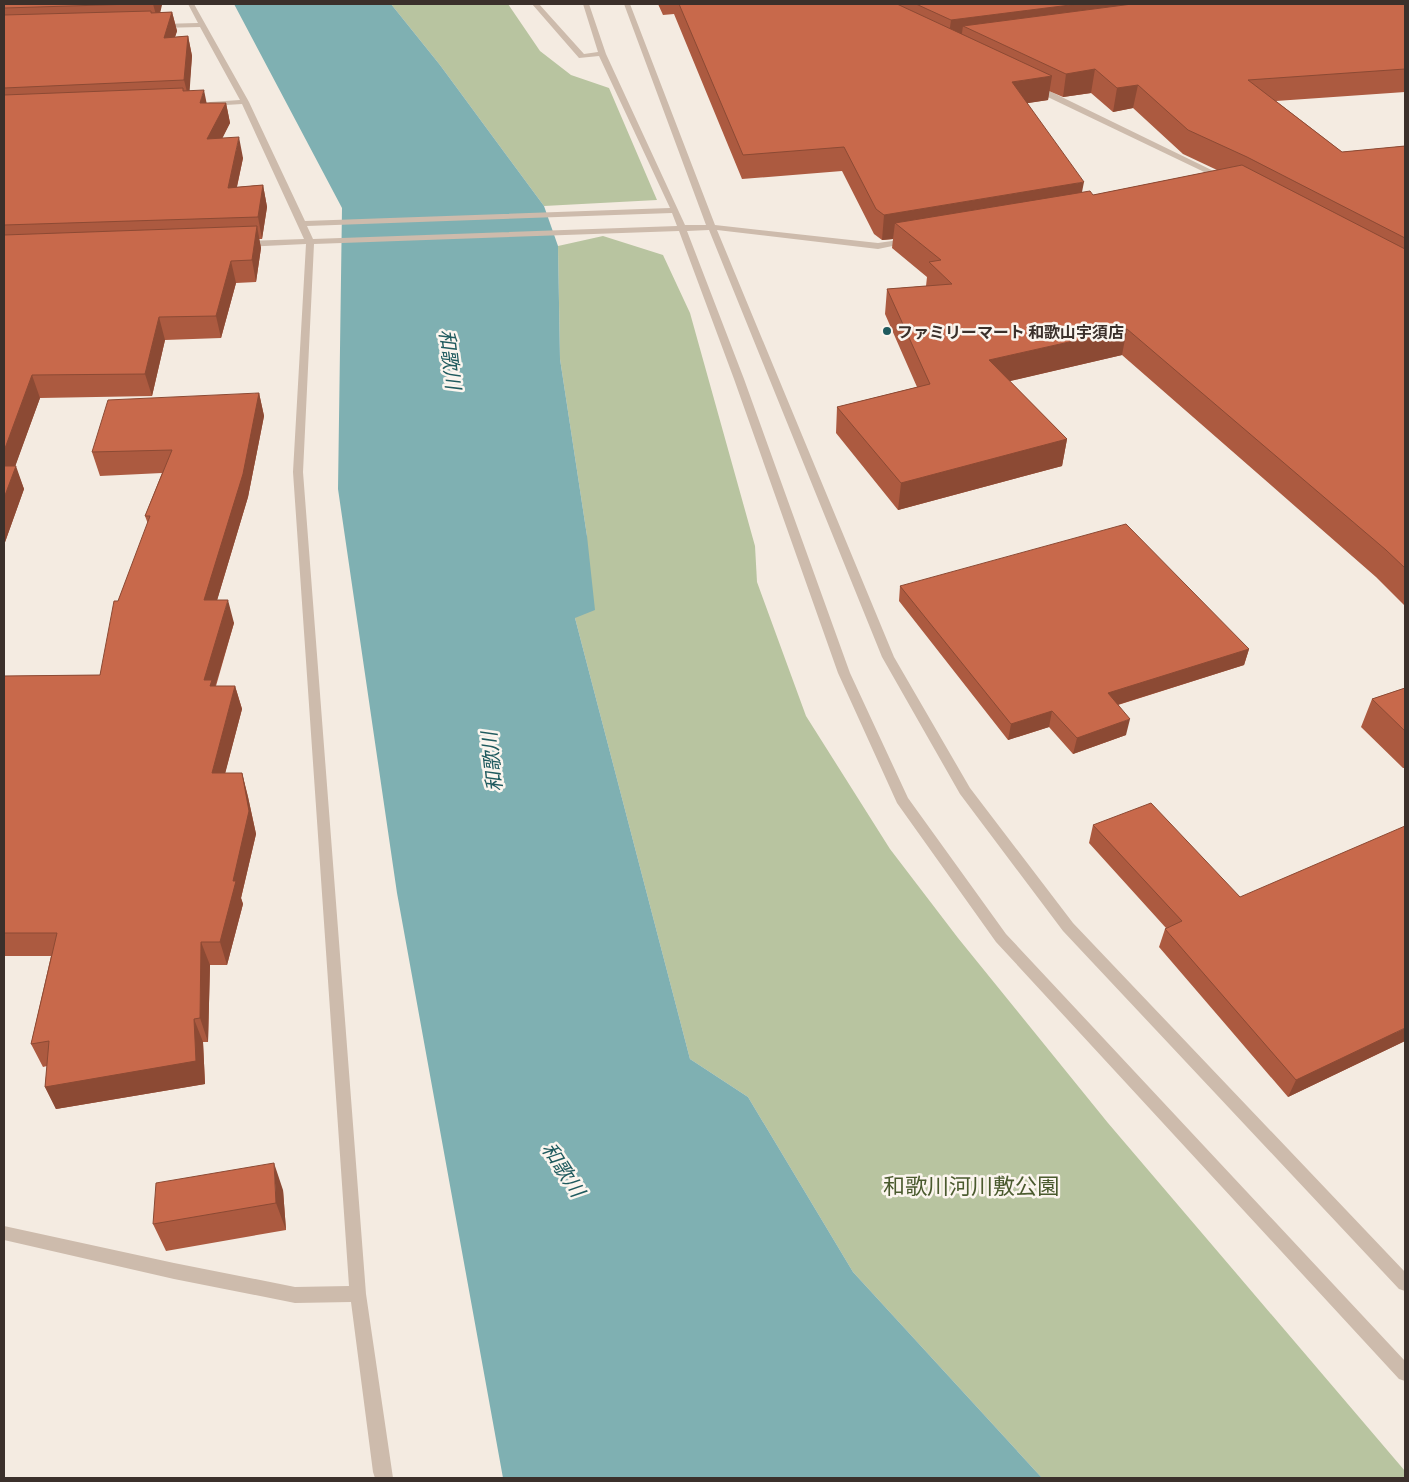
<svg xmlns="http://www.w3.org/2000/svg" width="1409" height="1482" font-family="Commissioner,'Noto Sans JP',sans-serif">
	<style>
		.green { fill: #b8c4a0 }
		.water { fill: #7fb0b2 }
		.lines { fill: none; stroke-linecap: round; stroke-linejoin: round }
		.minor { fill: #cdbbac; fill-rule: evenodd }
		.wall { fill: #ac5a40; fill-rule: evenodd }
		.shaded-wall { fill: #8c4a34 }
		.building { fill: #c8694b; stroke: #8c4a34 }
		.poi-dot { fill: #1f5a5e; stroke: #fbf5ee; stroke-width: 2 }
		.labels { text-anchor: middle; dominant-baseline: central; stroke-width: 5; stroke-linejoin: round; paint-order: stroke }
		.far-poi-label { font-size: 16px; font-weight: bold; fill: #3b302b; stroke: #fbf5ee; text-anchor: start }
		.water-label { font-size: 20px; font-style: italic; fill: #1f5a5e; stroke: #fbf5ee }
		.near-park-label { font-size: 22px; fill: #4a5a2e; stroke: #fbf5ee }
	</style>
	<rect width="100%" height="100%" fill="#f4ebe1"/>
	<!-- green -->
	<path class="green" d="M391,4H508L540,51L571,75L609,88L657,200L544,206L440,65Z
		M603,236L663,255L690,313L755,546L757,582L806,716L890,849L958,938L1108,1123L1405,1471V1478H1042L853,1272L748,1097L690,1059L575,618L587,536L560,359L558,246Z"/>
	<!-- water -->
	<path class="water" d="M234,4H391L440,65L544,206L558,246L560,359L587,536L595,610L575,618L690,1059L748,1097L853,1272L1042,1478H503L397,893L338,489L342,208Z"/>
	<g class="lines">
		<!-- minor -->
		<path class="minor" d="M188,4H194L249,102L305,221L670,208L599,56L579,58L532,4H539L584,54L598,52L583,4H589L606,54L685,225H706L624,4H630L715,225L878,243L912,238V242L878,249L717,230L894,657L970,788L1073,923L1405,1272V1291L1399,1289L1063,931L960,794L882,657L709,230L687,231L744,379L850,673L908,798L1006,934L1405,1361V1381L1399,1379L996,942L897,803L838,673L734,379L679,231L314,244L303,472L366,1294L393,1478H375L373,1472L351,1302L295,1303L174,1279L4,1240V1226L174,1263L295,1287L349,1286L293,472L306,244L244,247L240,244L244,241L304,239L242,104L210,106L206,104L210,102L240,100L200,27L160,28L156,26L160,24L198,23ZM672,213L677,226L313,239L307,226Z
			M1031,85H1037L1230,179L1223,181L1031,89Z"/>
	</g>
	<!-- wall -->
	<path class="wall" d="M4,4H161L160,12H172L177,31L175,37L188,36L192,56L189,90L206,103H226L230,123L222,138L243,158L237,187L263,185L267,207L262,239H259L261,248L256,282L236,283L221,338L165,340L152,396L40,398L15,466L24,489L4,545Z
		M658,4H1405V92L1276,101L1342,152L1405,146V606L1376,577L1122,355L1009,381L1067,439L1062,466L898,510L836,433L837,407L917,387L885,314L887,289L926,286L927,277L892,248L893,239L882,240L874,234L842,171L742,179L674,14L663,15ZM1049,91L1063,97L1091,93L1113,112L1133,108L1183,154L1217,170L1093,195L1082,192L1027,103L1048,100Z
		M259,393L264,416L248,497L217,600L234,623L216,686H235L242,709L225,773H242L248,797L256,834L241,898L243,904L227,965H210L208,1042H203L205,1084L56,1109L45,1087L47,1066L43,1067L31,1044L51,956H4V676L100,675L118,601L148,524L145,516L162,473L100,476L92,452Z
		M900,586L1249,649L1244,665L1118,705L1126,735L1073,754L1049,727L1008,740L899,601Z
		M1405,688V768H1403L1361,727L1372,699Z
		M1093,825L1240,897L1405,1041L1288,1097L1159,947L1165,929L1166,928L1089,843Z
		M283,1190L286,1230L166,1251L153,1224Z"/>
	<!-- shaded-wall -->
	<path class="shaded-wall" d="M153,4H161L162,5L158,22Z
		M1078,4H1168L963,26L961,40L948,42L951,20Z
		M172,12L177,31L168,58L164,38Z
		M188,36L192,56L189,100L184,80Z
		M1095,69L1091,93L1063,97L1066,74Z
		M1052,76L1048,100L1009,106L1012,82Z
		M1138,85L1133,108L1113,112L1117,88Z
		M204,90L208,110L200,103Z
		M226,103L230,123L212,159L207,139Z
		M239,137L243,158L232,209L228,188Z
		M1084,182L1079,207L895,223L893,239L882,240L884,215Z
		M263,185L267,207L262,239L258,217Z
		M257,226L261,248L256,282L252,260Z
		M231,261L236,283L221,338L216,316Z
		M159,317L165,340L152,396L145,374Z
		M1127,329L1122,355L985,387L989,360Z
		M32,375L40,398L7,489L4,481V451Z
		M259,393L264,416L248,497L210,624L204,600Z
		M1067,439L1062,466L898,510L901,483Z
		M16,466L24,489L4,545V498Z
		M228,600L234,623L214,690L204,680Z
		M1249,649L1244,665L1104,709L1108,693Z
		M235,686L242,709L219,797L212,773Z
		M1052,711L1049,727L1008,740L1011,724Z
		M1130,719L1126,735L1073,754L1077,738Z
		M242,773L248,797L256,834L241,898L243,904L227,965L220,942L233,881Z
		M201,942L210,965L208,1042L200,1018Z
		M194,1019L203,1042L205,1084L56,1109L45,1087Z
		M1405,1028V1041L1288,1097L1296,1080Z
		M274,1163L283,1190L286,1230L276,1203Z"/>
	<!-- building -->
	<path class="building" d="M4,4H135L4,8Z
		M679,4H897L1052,76L1012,82L1084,182L884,215L876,209L844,147L743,155Z
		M916,4H1078L951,20Z
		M1132,4H1405V69L1248,80L1342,152L1405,146V238L1247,157L1188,130L1138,85L1117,88L1095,69L1066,74L963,26Z
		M151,11V13L172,12L164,38L188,36L184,80L4,88V15Z
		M183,88V91L204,90L200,103H226L207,139L239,137L228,188L263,185L258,217L4,225V95Z
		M1242,165L1405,249V568L1386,550L1127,329L989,360L1067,439L901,483L837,407L930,384L887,289L952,284L929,262L941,260L895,223L1090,191L1093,195Z
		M257,226L252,260L231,261L216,316L159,317L145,374L32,375L4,451V235Z
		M259,393L243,474L204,600H228L204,680H212L210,686H235L212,773H242L249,811L233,881H236L220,942H201L200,1018L194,1019L196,1061L45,1087L49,1041L31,1044L57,933H4V676L100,675L114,601H118L150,516H145L172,450L92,452L108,400Z
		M4,466H16L4,498Z
		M1126,524L1249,649L1108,693L1130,719L1077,738L1052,711L1011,724L900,586Z
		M1405,688V731L1372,699Z
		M1151,803L1240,897L1405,826V1028L1296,1080L1165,929L1182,921L1093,825Z
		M274,1163L276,1203L153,1224L156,1183Z"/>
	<!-- markers -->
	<circle class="poi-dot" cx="887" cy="331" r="5"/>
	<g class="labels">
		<!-- far-poi labels -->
		<g class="far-poi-label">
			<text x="897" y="331">ファミリーマート 和歌山宇須店</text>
		</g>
		<!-- water labels -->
		<g class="water-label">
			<text transform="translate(451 359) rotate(83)">和歌川</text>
			<text transform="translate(491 762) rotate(-96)">和歌川</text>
			<text transform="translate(564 1169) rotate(57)">和歌川</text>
		</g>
		<!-- near-park labels -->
		<g class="near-park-label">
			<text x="971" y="1185">和歌川河川敷公園</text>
		</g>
	</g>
	<!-- border -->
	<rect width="1409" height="1482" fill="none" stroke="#3b302b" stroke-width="10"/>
</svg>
